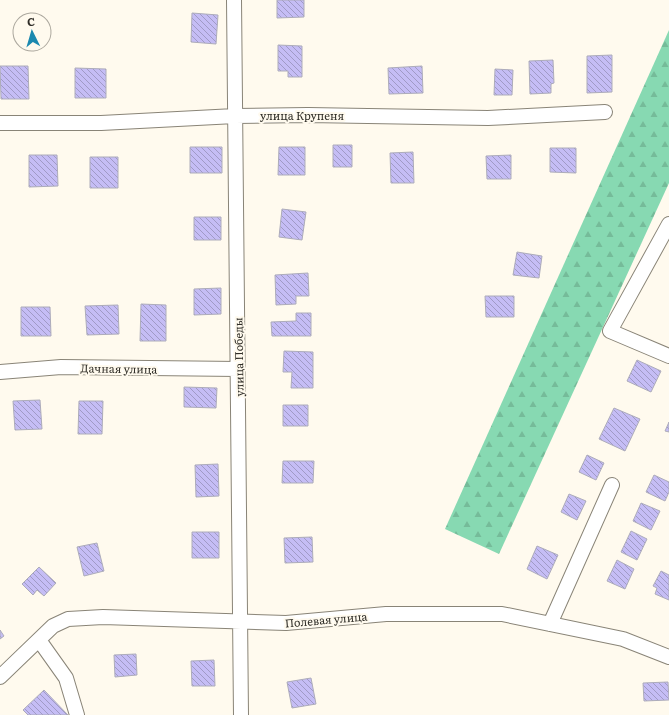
<svg xmlns="http://www.w3.org/2000/svg" width="669" height="715" font-family="Literata,serif">
	<style>
		.forest { fill: url(#forest-firs) }
		.building { fill: url(#building-back-hatch); stroke: #adacba }
		.lines { fill: none; stroke-linecap: round; stroke-linejoin: round }
		.street-casing { stroke: #898477; stroke-width: 16 }
		.street { stroke: #fff; stroke-width: 14 }
		.labels { text-anchor: middle; dominant-baseline: central; stroke-width: 4; stroke-linejoin: round; paint-order: stroke }
		.street-label { font-size: 11px; fill: #2f2d27; stroke: #fffaee }
	</style>
	<defs>
		<pattern id="forest-firs" width="22" height="20" patternUnits="userSpaceOnUse"><rect width="22" height="20" fill="#87d9b2"/><path d="M5 1l3.5 6h-7zM16 11l3.5 6h-7z" fill="#75bb99"/></pattern>
		<pattern id="building-back-hatch" width="6" height="6" patternUnits="userSpaceOnUse"><rect width="6" height="6" fill="#c5bdf5"/><path d="M-1 5l2 2M0 0l6 6M5-1l2 2" fill="none" stroke="#a09ac6"/></pattern>
	</defs>
	<rect width="100%" height="100%" fill="#fffaee"/>
	<!-- forest -->
	<path class="forest" d="M669,30V183L499,554L445,529Z"/>
	<!-- building -->
	<path class="building" d="M277,0H304V17L277,18Z
		M192,13L218,15L216,44L191,42Z
		M278,45L302,46V77H288V71H278Z
		M612,55V92L587,93V56Z
		M553,60L554,83L551,84V93L530,94L529,61Z
		M0,66H28L29,99H1Z
		M422,66L423,93L389,94L388,68Z
		M75,68L106,69V98H75Z
		M495,69L513,70L512,95H494Z
		M333,145H352V167H333Z
		M190,147H222V173H190Z
		M279,147H305V175H278Z
		M550,148H576V173L550,172Z
		M413,152L414,183H391L390,153Z
		M29,155H57L58,186L29,187Z
		M511,155V179H487L486,156Z
		M90,157H118V188H90Z
		M282,209L306,212L302,240L279,237Z
		M194,217H221V240H194Z
		M517,252L542,256L539,278L513,275Z
		M308,273L309,296H296V304L276,305L275,275Z
		M221,288V314L194,315V289Z
		M485,296H514V317H486Z
		M141,304L166,305V341H140Z
		M118,305L119,334L87,335L85,306Z
		M21,307H50L51,336H21Z
		M296,313H311V336H272L271,322L296,321Z
		M284,351L313,352V388H291L292,372H283Z
		M637,360L661,371L651,392L627,381Z
		M184,387L217,388L216,408L184,407Z
		M40,400L42,429L15,430L13,401Z
		M79,401H103L102,434H78Z
		M283,405H308V426H283Z
		M614,408L640,419L625,451L599,439Z
		M669,422V432L665,431Z
		M587,455L604,463L596,480L579,472Z
		M283,461H314L313,483H282Z
		M218,464L219,496L196,497L195,465Z
		M654,475L669,482V492L665,501L646,492Z
		M569,494L586,501L577,520L561,512Z
		M641,503L660,511L651,530L633,521Z
		M631,531L647,539L637,560L621,552Z
		M192,532H219V558H192Z
		M312,537L313,562L285,563L284,538Z
		M97,543L104,571L84,576L77,547Z
		M537,546L558,555L547,579L527,569Z
		M617,560L634,569L625,589L607,581Z
		M39,567L56,583L44,596L37,590L33,595L22,584Z
		M661,571L669,575V600L655,594L657,588L653,586Z
		M0,630L4,636L0,639Z
		M136,654L137,675L115,677L114,655Z
		M214,660L215,686H192L191,661Z
		M311,678L316,704L292,708L287,682Z
		M668,682L669,700L644,701L643,683Z
		M44,690L68,715H28L23,710Z"/>
	<g class="lines">
		<!-- street casing -->
		<g class="street-casing">
			<path id="street" d="M234,0L241,715
				M0,123H101L235,116L308,115L488,118L605,112
				M669,224L610,331L669,356
				M0,372L61,367L238,369
				M550,624L612,485
				M39,640L66,678L77,715
				M0,677L53,626L68,619L103,617L286,623L386,614H502L623,639L669,657"/>
		</g>
		<!-- street -->
		<use href="#street" class="street"/>
	</g>
	<g class="labels">
		<!-- street labels -->
		<g class="street-label">
			<text x="302" y="115">улица Крупеня</text>
			<text transform="translate(238 357) rotate(-91)">улица Победы</text>
			<text transform="translate(119 368) rotate(1)">Дачная улица</text>
			<text transform="translate(326 619) rotate(-5)">Полевая улица</text>
		</g>
	</g>
	<!-- north arrow -->
	<g transform="translate(32 32) rotate(355)"><circle r="19" fill="#fffaee" stroke="#aca89e"/>
	<path d="M0-3L7 15L0 10L-7 15Z" fill="#1b89af"/>
	<text y="-6" font-size="11" font-weight="bold" text-anchor="middle" fill="#2f2d27">С</text>
	</g>
</svg>
